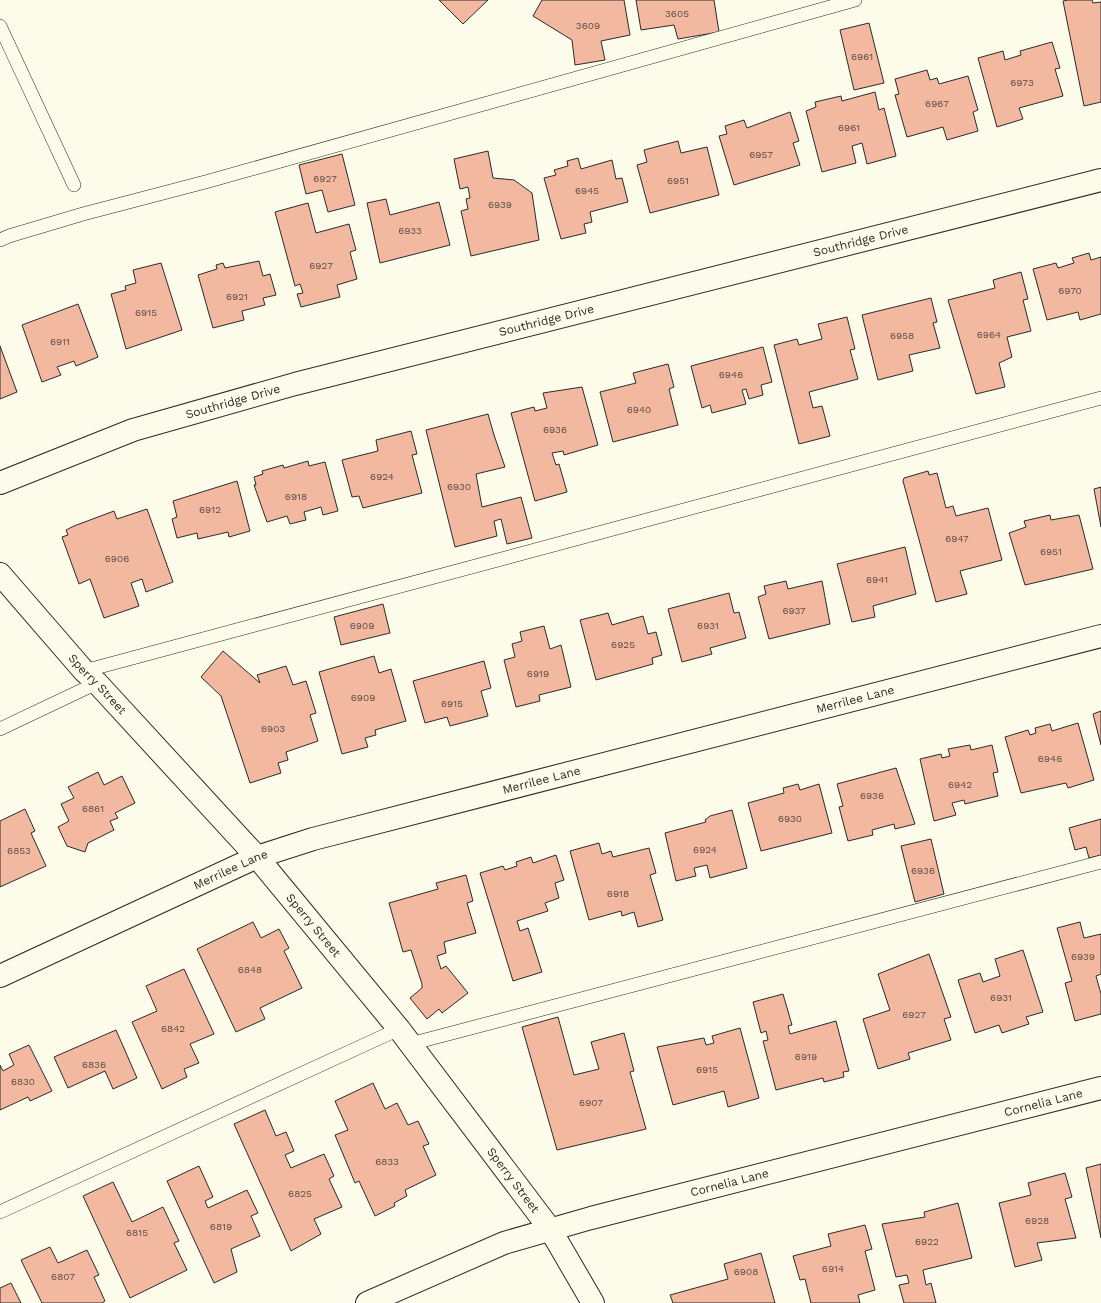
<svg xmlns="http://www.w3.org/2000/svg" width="1101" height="1303" font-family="'Work Sans',sans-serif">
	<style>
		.building { fill: #f2b8a0; stroke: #2b2b2b }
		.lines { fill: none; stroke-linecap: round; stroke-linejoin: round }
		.lane-casing { stroke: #2b2b2b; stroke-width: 14 }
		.street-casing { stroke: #2b2b2b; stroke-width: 24 }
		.lane { stroke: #fdfbea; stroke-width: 13 }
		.street { stroke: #fdfbea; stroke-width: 22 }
		.labels { text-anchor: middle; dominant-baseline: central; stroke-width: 3; stroke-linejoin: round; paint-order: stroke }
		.number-label { font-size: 10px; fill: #5d4e48 }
		.street-label { font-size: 12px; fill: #2b2b2b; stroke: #fdfbea }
	</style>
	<rect width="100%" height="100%" fill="#fdfbea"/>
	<!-- building -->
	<path class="building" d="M439,0H488L463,24Z
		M542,0H624L630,35L601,41L605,60L575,65L572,40L533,16Z
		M636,0H714L719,32L678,39L674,25L641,30Z
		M1068,0H1092L1093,3L1101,2V102L1084,106L1063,1Z
		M869,23L884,83L854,90L840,30Z
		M1052,42L1060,68L1055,69L1063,96L1019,108L1023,119L997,127L978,58L1003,51L1005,60L1021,55L1020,51Z
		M927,70L930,80L937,78L939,84L968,76L978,110L973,112L978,131L947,140L943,127L907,137L895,95L899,94L895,79Z
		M875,92L879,110L884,108L896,156L867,164L862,143L852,146L856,163L822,172L806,111L816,107L815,102L841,96L842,101Z
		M790,112L799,141L793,143L800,165L734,185L719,136L727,134L725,126L744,120L747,128Z
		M678,141L681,153L707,147L719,195L650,213L637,165L647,162L644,150Z
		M488,151L493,178L514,180L532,193L539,240L471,256L461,211L468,209L466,199L470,198L468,187L460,189L454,159Z
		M342,154L355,205L328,212L322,190L306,194L299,165Z
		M578,158L581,169L612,160L616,179L622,178L628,202L590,212L592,222L584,224L586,233L561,239L544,178L556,175L554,170L568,166L567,161Z
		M386,199L390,215L439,202L450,245L380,263L367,203Z
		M308,203L316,233L349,224L356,250L350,252L357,279L337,285L340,297L301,307L297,294L303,293L300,284L295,286L275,212Z
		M1089,253L1091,260L1101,257V314L1080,320L1078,312L1047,320L1033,269L1056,263L1058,268L1074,263L1072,258Z
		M259,261L263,276L270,274L276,295L263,298L265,305L242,311L244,320L213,328L198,275L217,269L216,265L223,263L225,268Z
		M161,263L182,330L126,349L111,294L126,290L125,286L136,283L133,270Z
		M1021,272L1028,299L1023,300L1031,331L1007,337L1012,357L999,363L1005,387L976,394L948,300L995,288L993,280Z
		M931,298L937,322L933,323L940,348L909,355L913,371L878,380L862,315Z
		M78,304L98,357L76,366L74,361L57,367L61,375L42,382L22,325Z
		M847,317L855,349L850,350L858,379L809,392L813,408L822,406L830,436L799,444L774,345L797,339L799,345L822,339L818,324Z
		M0,346L17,392L0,399Z
		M763,347L772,382L761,385L763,395L749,399L746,389L742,390L746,404L712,413L710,405L702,408L691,366Z
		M668,364L674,387L669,389L678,425L613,442L600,392L636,383L633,373Z
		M582,387L598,445L564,455L563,451L552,453L556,465L559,464L567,492L535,501L511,413L534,407L535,411L547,408L543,393Z
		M488,414L494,435L505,467L476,474L482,507L521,497L532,538L507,544L501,519L494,521L497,536L455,547L426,430Z
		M411,431L417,454L412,455L422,493L363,508L359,496L352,497L342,460L378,451L376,440Z
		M308,461L309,466L325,462L338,511L323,515L321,507L304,512L306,520L290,524L287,516L267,522L254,485H256L254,477L263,474L262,471L283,465L284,468Z
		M928,471L929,475L937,473L946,508L953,506L956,516L988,508L1002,560L960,571L967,594L936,602L903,481L904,478Z
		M237,481L250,531L229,537L228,532L198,539L197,533L177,538L172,519L177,517L173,501Z
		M1101,487V527L1094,489Z
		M147,509L173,582L146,592L142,579L131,583L139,606L104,618L90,579L79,584L62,537L68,535L66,530L74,526L114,511L117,519Z
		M1050,515L1051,520L1079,515L1093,569L1025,585L1009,533L1026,527L1024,521Z
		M905,547L916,594L873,606L875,617L852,622L837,564Z
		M786,581L788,589L822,581L830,624L769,639L758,597L766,594L764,586Z
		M729,593L734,613L739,612L746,638L710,648L712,654L682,662L668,609Z
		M383,604L390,633L341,645L334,617Z
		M608,613L612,625L643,616L648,634L656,632L662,655L652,658L653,664L596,680L580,620Z
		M544,626L550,649L561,645L571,687L539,695L540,701L516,707L504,660L515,657L512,644L522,641L520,632Z
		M223,651L260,683L257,675L286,666L293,685L306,681L316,713L310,715L318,741L286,752L288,760L278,763L281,773L250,783L221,696L201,677Z
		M374,656L379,673L391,669L406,721L375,730L376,735L365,738L368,747L342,754L319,672Z
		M484,661L491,688L481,691L488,716L450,726L447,717L425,723L413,681Z
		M1101,711V745L1093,714Z
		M1078,723L1094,780L1068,788L1066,783L1021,793L1005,737L1028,730L1030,735L1036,733L1035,728L1050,724L1052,731Z
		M970,745L971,750L992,745L998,772L993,773L998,796L965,804L964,800L952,803L956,815L934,821L920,759L941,754L942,758L950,756L948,749Z
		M896,768L915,824L895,829L894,824L872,830L873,835L848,841L839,807L843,806L837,784Z
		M98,772L104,785L122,776L135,803L115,813L118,818L110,821L114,830L88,843L85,852L67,846L58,827L69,821L61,804L74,798L68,787Z
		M798,784L800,790L819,784L832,833L761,851L748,803L784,793L783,788Z
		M25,809L35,831L31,833L46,866L0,887V821Z
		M732,810L747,868L710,878L707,865L694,868L696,876L676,881L665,833L706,822L705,820L710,816Z
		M1101,819V855L1089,858L1086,847L1075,850L1069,828Z
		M931,839L944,894L915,902L901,846Z
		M599,843L602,854L611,851L613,857L649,848L656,873L650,875L663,920L638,927L634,912L622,916L621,911L589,920L570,851Z
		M556,855L564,880L555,883L559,898L545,903L548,911L517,921L520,931L528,928L542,972L513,981L480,873L503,866L505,870L517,866L516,862L531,857L533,863Z
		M466,875L473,901L467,903L476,933L444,942L446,953L437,956L441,969L446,966L468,993L442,1013L439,1009L427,1019L410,998L422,988V984L411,950L403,952L389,903L438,889L436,883Z
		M253,922L261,938L279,929L289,948L284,951L302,988L260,1008L265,1019L236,1032L197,949Z
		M1080,922L1084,938L1101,934V974L1096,976L1101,994V1014L1075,1021L1065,983L1072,981L1057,928Z
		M1023,950L1043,1012L1026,1017L1029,1024L1002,1033L999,1025L975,1033L958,980L980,973L983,982L1000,976L995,959Z
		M929,954L951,1017L944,1019L951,1040L908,1053L910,1059L878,1069L863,1019L890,1010L878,974Z
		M184,969L214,1034L190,1044L199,1063L184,1069L187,1077L162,1089L132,1022L157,1011L146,986Z
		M783,994L792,1025L788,1026L790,1034L836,1021L849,1071L843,1072L844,1077L824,1082L823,1078L776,1090L763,1041L768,1040L766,1031L761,1033L753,1002Z
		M558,1017L574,1075L599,1069L591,1042L624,1033L634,1071L630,1072L646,1129L557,1150L522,1027Z
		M740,1028L759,1098L728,1107L724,1091L673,1105L657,1047L704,1038L706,1045L714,1043L712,1036Z
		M116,1030L137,1078L113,1089L105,1071L68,1088L54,1057Z
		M29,1045L52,1091L30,1101L28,1097L0,1110V1065L3,1071L14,1065L9,1054Z
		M373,1083L385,1109L397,1103L408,1125L418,1121L429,1144L423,1146L436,1175L405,1190L407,1196L394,1203L395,1206L375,1216L359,1181L355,1183L335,1135L348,1130L335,1101Z
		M265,1110L276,1136L286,1132L294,1151L285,1155L291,1168L324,1154L334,1176L329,1179L342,1207L314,1219L321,1234L291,1251L234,1124Z
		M1101,1164V1238L1086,1168Z
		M199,1166L213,1197L205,1201L208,1208L247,1190L258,1213L251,1216L260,1236L231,1249L237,1272L214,1283L167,1181Z
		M1065,1173L1072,1197L1065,1199L1076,1238L1037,1243L1042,1260L1015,1267L999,1203L1031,1195L1028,1183Z
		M113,1182L132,1222L163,1207L179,1241L174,1243L187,1270L130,1298L83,1196Z
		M958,1203L972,1258L923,1270L926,1285L931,1283L936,1303H904L899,1285L909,1283L907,1275L896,1277L882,1224L925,1217L924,1212Z
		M865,1225L872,1249L865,1251L875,1290L858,1295L860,1303H811L805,1279L800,1280L793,1256L831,1246L828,1234Z
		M50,1247L58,1263L87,1250L99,1275L94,1277L105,1301L102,1303H42L21,1260Z
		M761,1253L775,1303H673L670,1295L728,1279L724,1264Z
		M11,1283L21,1303H0V1288Z"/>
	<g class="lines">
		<!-- lane casing -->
		<g class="lane-casing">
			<path id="lane" d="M0,26L74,185
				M0,240L9,236L83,214L209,181L855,0
				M84,671L1101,398
				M0,729L97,683
				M410,1044L1101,862
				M0,1212L399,1029"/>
		</g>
		<!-- street casing -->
		<g class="street-casing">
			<g id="street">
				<path id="s1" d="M0,483L133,430L295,384L1101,180"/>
				<path id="s2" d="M0,574L84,671L97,683L257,857L399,1029L550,1229L593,1303"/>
				<path id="s3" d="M0,976L257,857L313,839L1101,636"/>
				<path id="s4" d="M367,1303L504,1243L591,1218L1101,1088"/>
			</g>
		</g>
		<!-- lane -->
		<use href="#lane" class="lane"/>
		<!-- street -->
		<use href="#street" class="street"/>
	</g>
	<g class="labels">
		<!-- number labels -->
		<g class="number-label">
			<text x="677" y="13">3605</text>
			<text x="588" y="25">3609</text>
			<text x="862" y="56">6961</text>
			<text x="1022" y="82">6973</text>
			<text x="937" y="103">6967</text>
			<text x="849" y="127">6961</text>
			<text x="761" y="154">6957</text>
			<text x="325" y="178">6927</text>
			<text x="678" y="180">6951</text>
			<text x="587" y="190">6945</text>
			<text x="500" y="204">6939</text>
			<text x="410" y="230">6933</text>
			<text x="321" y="265">6927</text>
			<text x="1070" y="290">6970</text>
			<text x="237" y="296">6921</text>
			<text x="146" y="312">6915</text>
			<text x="989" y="334">6964</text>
			<text x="902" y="335">6958</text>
			<text x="60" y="341">6911</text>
			<text x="731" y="374">6946</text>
			<text x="639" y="409">6940</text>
			<text x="555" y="429">6936</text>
			<text x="382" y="476">6924</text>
			<text x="459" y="486">6930</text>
			<text x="296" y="496">6918</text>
			<text x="210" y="509">6912</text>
			<text x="957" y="538">6947</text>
			<text x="1051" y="551">6951</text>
			<text x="117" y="558">6906</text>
			<text x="877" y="579">6941</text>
			<text x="794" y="610">6937</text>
			<text x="362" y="625">6909</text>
			<text x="708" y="625">6931</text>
			<text x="623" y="644">6925</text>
			<text x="538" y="673">6919</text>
			<text x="363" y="697">6909</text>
			<text x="452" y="703">6915</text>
			<text x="273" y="728">6903</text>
			<text x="1050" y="758">6946</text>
			<text x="960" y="784">6942</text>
			<text x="872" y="795">6936</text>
			<text x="93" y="808">6861</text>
			<text x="790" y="818">6930</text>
			<text x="705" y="849">6924</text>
			<text x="19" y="850">6853</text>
			<text x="923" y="870">6936</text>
			<text x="618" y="893">6918</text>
			<text x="1083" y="956">6939</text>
			<text x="250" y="969">6848</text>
			<text x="1001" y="997">6931</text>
			<text x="914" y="1014">6927</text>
			<text x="173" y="1028">6842</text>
			<text x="806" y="1056">6919</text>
			<text x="94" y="1064">6836</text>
			<text x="707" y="1069">6915</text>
			<text x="23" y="1081">6830</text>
			<text x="591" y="1102">6907</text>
			<text x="387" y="1161">6833</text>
			<text x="300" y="1193">6825</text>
			<text x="1037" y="1220">6928</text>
			<text x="221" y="1226">6819</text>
			<text x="137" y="1232">6815</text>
			<text x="927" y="1241">6922</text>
			<text x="833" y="1268">6914</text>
			<text x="746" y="1271">6908</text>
			<text x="63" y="1276">6807</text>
		</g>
		<!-- street labels -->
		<g class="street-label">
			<text stroke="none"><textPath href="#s1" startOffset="895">Southridge Drive</textPath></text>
			<text stroke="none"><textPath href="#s1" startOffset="571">Southridge Drive</textPath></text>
			<text stroke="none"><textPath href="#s1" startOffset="247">Southridge Drive</textPath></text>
			<text stroke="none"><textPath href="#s2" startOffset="147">Sperry Street</textPath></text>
			<text stroke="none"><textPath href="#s3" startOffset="902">Merrilee Lane</textPath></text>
			<text stroke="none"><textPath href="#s3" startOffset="578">Merrilee Lane</textPath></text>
			<text stroke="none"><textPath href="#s3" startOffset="254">Merrilee Lane</textPath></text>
			<text stroke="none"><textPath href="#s2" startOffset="471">Sperry Street</textPath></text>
			<text stroke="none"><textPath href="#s4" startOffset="707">Cornelia Lane</textPath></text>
			<text stroke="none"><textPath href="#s2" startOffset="795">Sperry Street</textPath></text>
			<text stroke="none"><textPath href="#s4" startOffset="383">Cornelia Lane</textPath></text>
		</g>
	</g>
</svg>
